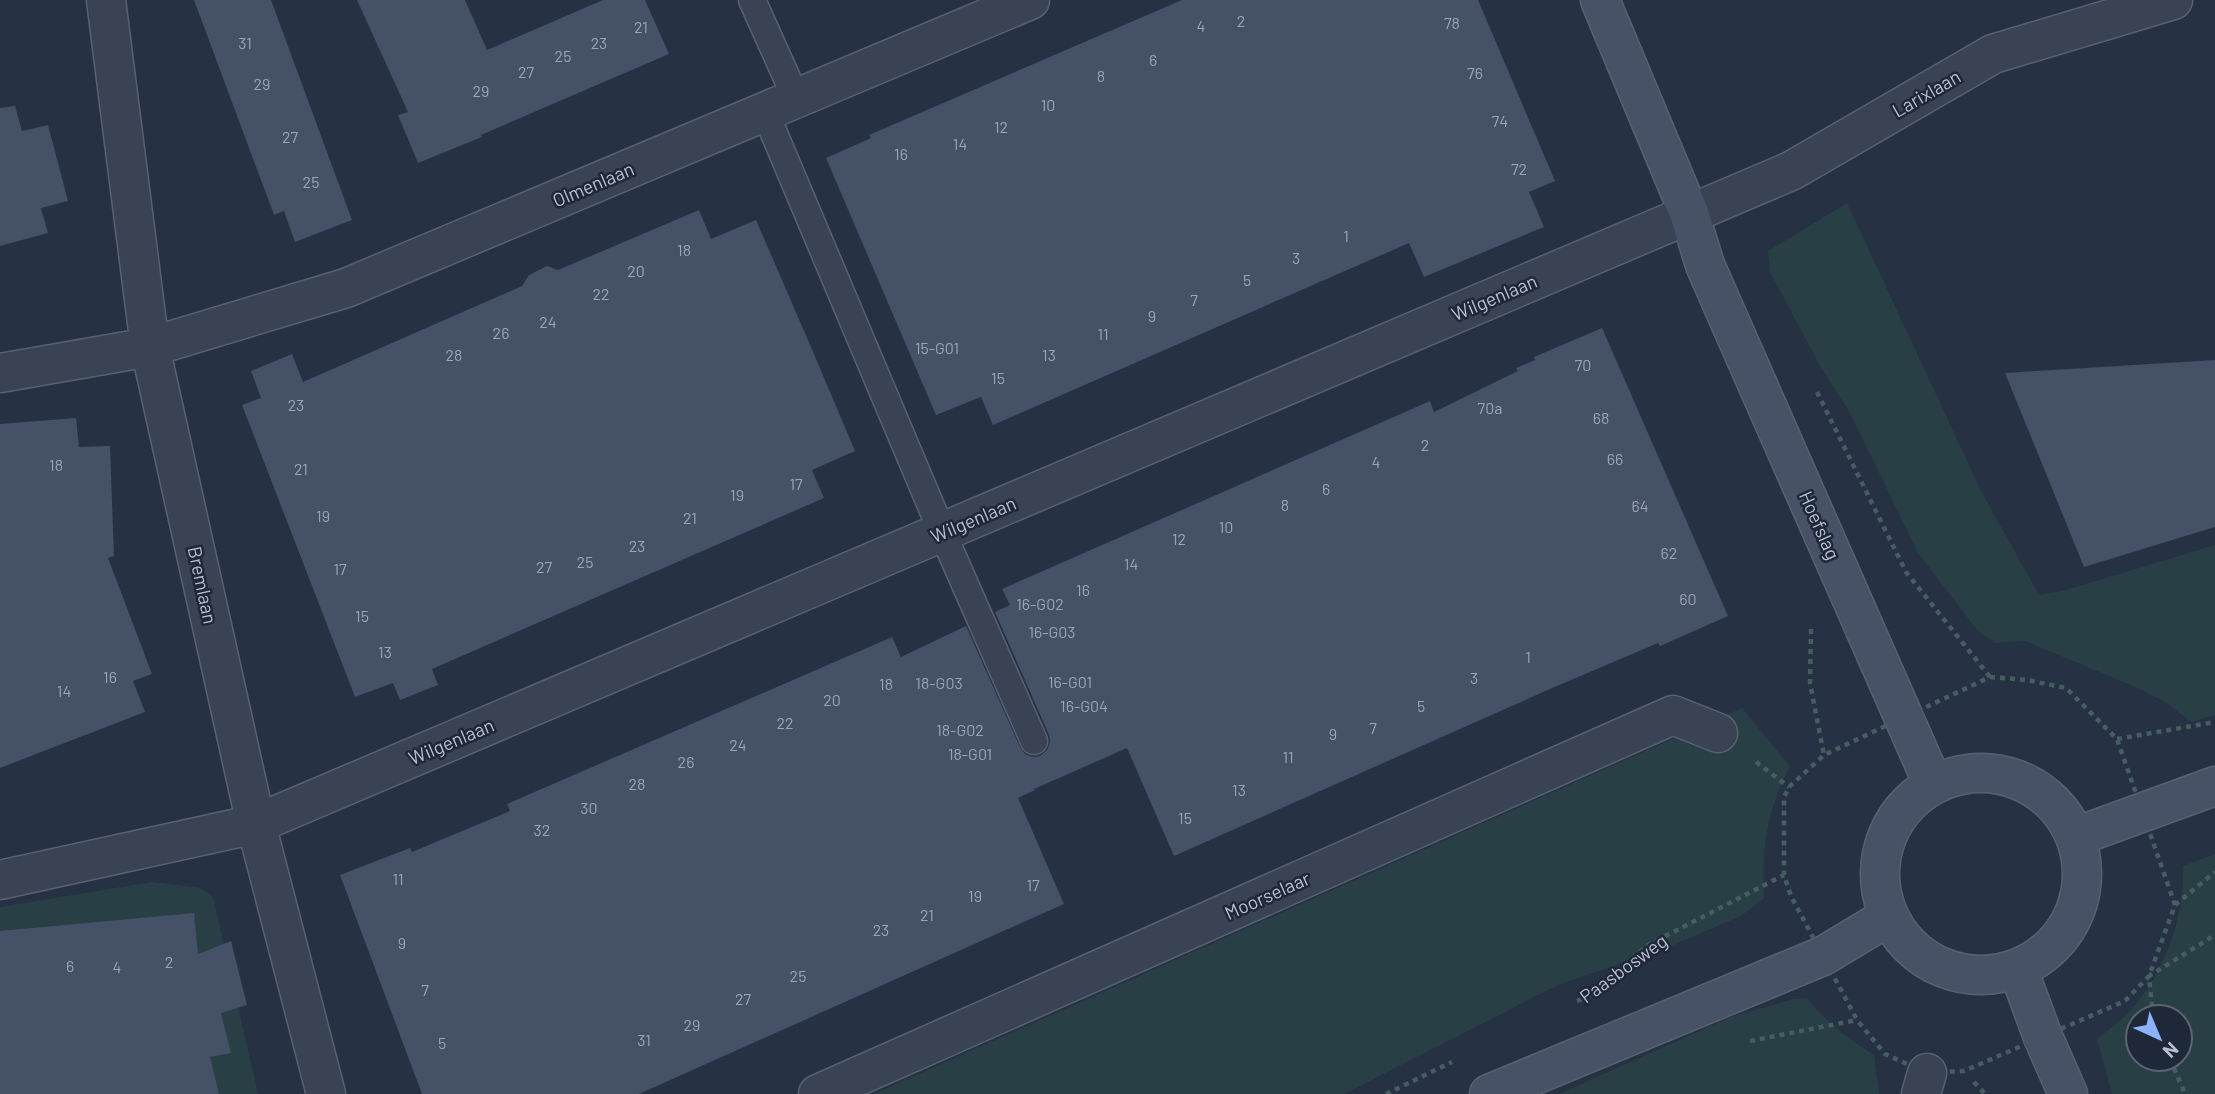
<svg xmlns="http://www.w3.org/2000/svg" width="2215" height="1094" font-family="Barlow,sans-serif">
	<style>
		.green { fill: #284045; fill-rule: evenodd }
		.building { fill: #445166 }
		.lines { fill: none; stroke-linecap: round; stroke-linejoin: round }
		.lane-casing { stroke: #596171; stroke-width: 29 }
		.street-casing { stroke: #596171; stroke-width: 41 }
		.secondary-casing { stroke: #596171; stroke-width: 41 }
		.path { stroke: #465d61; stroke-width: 4.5; stroke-dasharray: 5 5; stroke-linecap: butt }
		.lane { stroke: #3a4353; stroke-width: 26 }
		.street { stroke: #3a4353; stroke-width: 38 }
		.secondary { stroke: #485266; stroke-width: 38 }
		.labels { text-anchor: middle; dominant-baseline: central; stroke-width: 5; stroke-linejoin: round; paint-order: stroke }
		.number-label { font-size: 16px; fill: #9ba4b3 }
		.street-label { font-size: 19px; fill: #b8bfcd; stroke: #1f2839 }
	</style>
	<rect width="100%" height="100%" fill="#263144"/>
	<!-- green -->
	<path class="green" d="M1847,203L1982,493L2039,595L2063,591L2215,545V715L2191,722L2167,703L2140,689L2025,641L1995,643L1978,631L1918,553L1849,411L1820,366L1770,272L1768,251Z
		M1742,708L1790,766C1766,813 1762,845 1764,898L1741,916L1666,948L1560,984L1344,1094H874Z
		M2215,854V1094H2112L2097,1039C2105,1032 2114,1026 2122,1019C2162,980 2185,921 2183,866ZM2138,1017H2180V1059H2138Z
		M152,882L201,888L213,897L258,1094H0V907Z
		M1807,998C1826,1022 1848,1039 1874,1055L1879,1094H1559L1733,1016L1794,999Z"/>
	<!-- building -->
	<path class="building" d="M194,0H271L352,220L295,242L284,211L274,215Z
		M357,0H465L487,50L603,0H645L669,54L481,135L482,137L418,163L398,115L408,112Z
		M1182,0H1478L1555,181L1529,192L1544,227L1424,277L1409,243L993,425L981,397L936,415L826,158L871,138L869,135Z
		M15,106L22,131L48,125L68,201L41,208L48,233L0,246V108Z
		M699,210L711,239L756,220L811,347L855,451L812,470L824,498L432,669L438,685L400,700L393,683L355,697L242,405L261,398L251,371L292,354L303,382L522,286L529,275L547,266L558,270Z
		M1602,328L1728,616L1660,646L1658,643L1550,689L1174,856L1127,748L1034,789L1035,790L1018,798L1064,904L639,1094H422L340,875L410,848L412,852L510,811L507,804L892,637L901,657L966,626L1020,747L1025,754L1033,757L1040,756L1047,750L1050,742L1049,735L995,612L1010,605L1002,589L1430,401L1434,412L1518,371L1516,368L1535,360L1534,357Z
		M2215,360V527L2084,567L2005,373Z
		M76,418L79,447L110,446L114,556L108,558L152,674L133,681L145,712L0,768V424Z
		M194,913L198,954L231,941L247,1005L221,1013L231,1053L210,1057L219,1094H0V931Z"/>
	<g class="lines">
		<!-- lane casing -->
		<g class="lane-casing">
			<path id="lane" d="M752,0L796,98
				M765,112L942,532L1034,741"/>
		</g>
		<!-- street casing -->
		<g class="street-casing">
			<path id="street" d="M106,0L150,347L256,824L326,1094
				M0,373L150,347L346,288L1030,0
				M0,880L256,824L1791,171L1993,54L2173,0
				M818,1094L1673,715L1718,733
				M1921,1094L1927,1073"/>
		</g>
		<!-- secondary casing -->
		<g class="secondary-casing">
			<path id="secondary" d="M1600,0L1689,213L1705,265L1933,784
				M1880 874a101 101 0 1 1 202 0a101 101 0 1 1-202 0Z
				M2075,837L2215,786
				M2018,969L2043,1037L2068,1094
				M1489,1094L1823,956L1888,917"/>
		</g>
		<!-- path -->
		<path class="path" d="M1817,392L1906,572L1990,677
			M1811,629L1810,683L1824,755
			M1990,677L2027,680L2066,688L2117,739L2175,905L2149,976L2125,1001L1964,1071L1927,1073L1885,1054L1857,1020L1791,896L1784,875V797L1789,787L1824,755Z
			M2117,739L2215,722
			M1756,762L1789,787
			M2175,905L2215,872
			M1577,1001L1587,997L1648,945L1784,875
			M2153,1017L2149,976L2215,935
			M1750,1041L1857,1020
			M2170,1059L2185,1094
			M1974,1082L1985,1094
			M1386,1094L1452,1062"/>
		<!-- lane -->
		<use href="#lane" class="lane"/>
		<!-- street -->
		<use href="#street" class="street"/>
		<!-- secondary -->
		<use href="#secondary" class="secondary"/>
	</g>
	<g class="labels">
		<!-- number labels -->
		<g class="number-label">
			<text x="1241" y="20">2</text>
			<text x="1452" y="22">78</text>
			<text x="1201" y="25">4</text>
			<text x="641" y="26">21</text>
			<text x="245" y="42">31</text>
			<text x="599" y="42">23</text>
			<text x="563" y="55">25</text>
			<text x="1153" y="59">6</text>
			<text x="526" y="71">27</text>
			<text x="1475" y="72">76</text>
			<text x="1101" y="75">8</text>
			<text x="262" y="83">29</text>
			<text x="481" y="90">29</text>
			<text x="1048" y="104">10</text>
			<text x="1500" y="120">74</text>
			<text x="1001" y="126">12</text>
			<text x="290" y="136">27</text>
			<text x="960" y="143">14</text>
			<text x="901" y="153">16</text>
			<text x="1519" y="168">72</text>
			<text x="311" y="181">25</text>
			<text x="1346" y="235">1</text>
			<text x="684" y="249">18</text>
			<text x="1296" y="257">3</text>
			<text x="636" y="270">20</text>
			<text x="1247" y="279">5</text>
			<text x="601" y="293">22</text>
			<text x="1194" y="299">7</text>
			<text x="1152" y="315">9</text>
			<text x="548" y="321">24</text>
			<text x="501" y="332">26</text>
			<text x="1103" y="333">11</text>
			<text x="937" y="347">15-G01</text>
			<text x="454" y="354">28</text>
			<text x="1049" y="354">13</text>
			<text x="1583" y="364">70</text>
			<text x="998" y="377">15</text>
			<text x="296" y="404">23</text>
			<text x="1490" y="407">70a</text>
			<text x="1601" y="417">68</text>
			<text x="1425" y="444">2</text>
			<text x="1615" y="458">66</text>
			<text x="1376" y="461">4</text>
			<text x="56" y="464">18</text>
			<text x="301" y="468">21</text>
			<text x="796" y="483">17</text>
			<text x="1326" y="488">6</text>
			<text x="737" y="494">19</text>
			<text x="1285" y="504">8</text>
			<text x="1640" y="505">64</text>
			<text x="323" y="515">19</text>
			<text x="690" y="517">21</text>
			<text x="1226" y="526">10</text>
			<text x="1179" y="538">12</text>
			<text x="637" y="545">23</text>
			<text x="1669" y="552">62</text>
			<text x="585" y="561">25</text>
			<text x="1131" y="563">14</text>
			<text x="544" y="566">27</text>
			<text x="340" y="568">17</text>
			<text x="1083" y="589">16</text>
			<text x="1688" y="598">60</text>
			<text x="1040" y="603">16-G02</text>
			<text x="362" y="615">15</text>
			<text x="1052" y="631">16-G03</text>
			<text x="385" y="651">13</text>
			<text x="1528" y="656">1</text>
			<text x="110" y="676">16</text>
			<text x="1474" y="677">3</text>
			<text x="1070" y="681">16-G01</text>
			<text x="939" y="682">18-G03</text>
			<text x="886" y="683">18</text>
			<text x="64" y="690">14</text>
			<text x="832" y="699">20</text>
			<text x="1084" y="705">16-G04</text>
			<text x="1421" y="705">5</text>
			<text x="785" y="722">22</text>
			<text x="1373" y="727">7</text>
			<text x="960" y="729">18-G02</text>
			<text x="1333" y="733">9</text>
			<text x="738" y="744">24</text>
			<text x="970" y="753">18-G01</text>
			<text x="1288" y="756">11</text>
			<text x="686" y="761">26</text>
			<text x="637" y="783">28</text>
			<text x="1239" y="789">13</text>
			<text x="589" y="807">30</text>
			<text x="1185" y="817">15</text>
			<text x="542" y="829">32</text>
			<text x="398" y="878">11</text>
			<text x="1033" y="884">17</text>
			<text x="975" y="895">19</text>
			<text x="927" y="914">21</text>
			<text x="881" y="929">23</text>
			<text x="402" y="942">9</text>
			<text x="169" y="961">2</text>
			<text x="70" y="965">6</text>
			<text x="117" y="966">4</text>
			<text x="798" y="975">25</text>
			<text x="425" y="989">7</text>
			<text x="743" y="998">27</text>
			<text x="692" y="1024">29</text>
			<text x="644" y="1039">31</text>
			<text x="442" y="1042">5</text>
		</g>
		<!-- street labels -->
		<g class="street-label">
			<text transform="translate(1926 93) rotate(-30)">Larixlaan</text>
			<text transform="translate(593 184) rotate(-23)">Olmenlaan</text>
			<text transform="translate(1494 297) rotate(-23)">Wilgenlaan</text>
			<text transform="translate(973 519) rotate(-23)">Wilgenlaan</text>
			<text transform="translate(1820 525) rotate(66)">Hoefslag</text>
			<text transform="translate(203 585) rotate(78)">Bremlaan</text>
			<text transform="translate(451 741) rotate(-23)">Wilgenlaan</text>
			<text transform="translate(1267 895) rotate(-24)">Moorselaar</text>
			<text transform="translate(1623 968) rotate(-36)">Paasbosweg</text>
		</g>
	</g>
	<!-- north arrow -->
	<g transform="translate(2159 1038) rotate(136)"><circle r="33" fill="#1f2839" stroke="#5c6474" stroke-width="2"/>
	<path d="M0-5L12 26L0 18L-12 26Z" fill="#8db2fc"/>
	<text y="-10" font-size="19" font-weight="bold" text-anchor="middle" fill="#b8bfcd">N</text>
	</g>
</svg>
